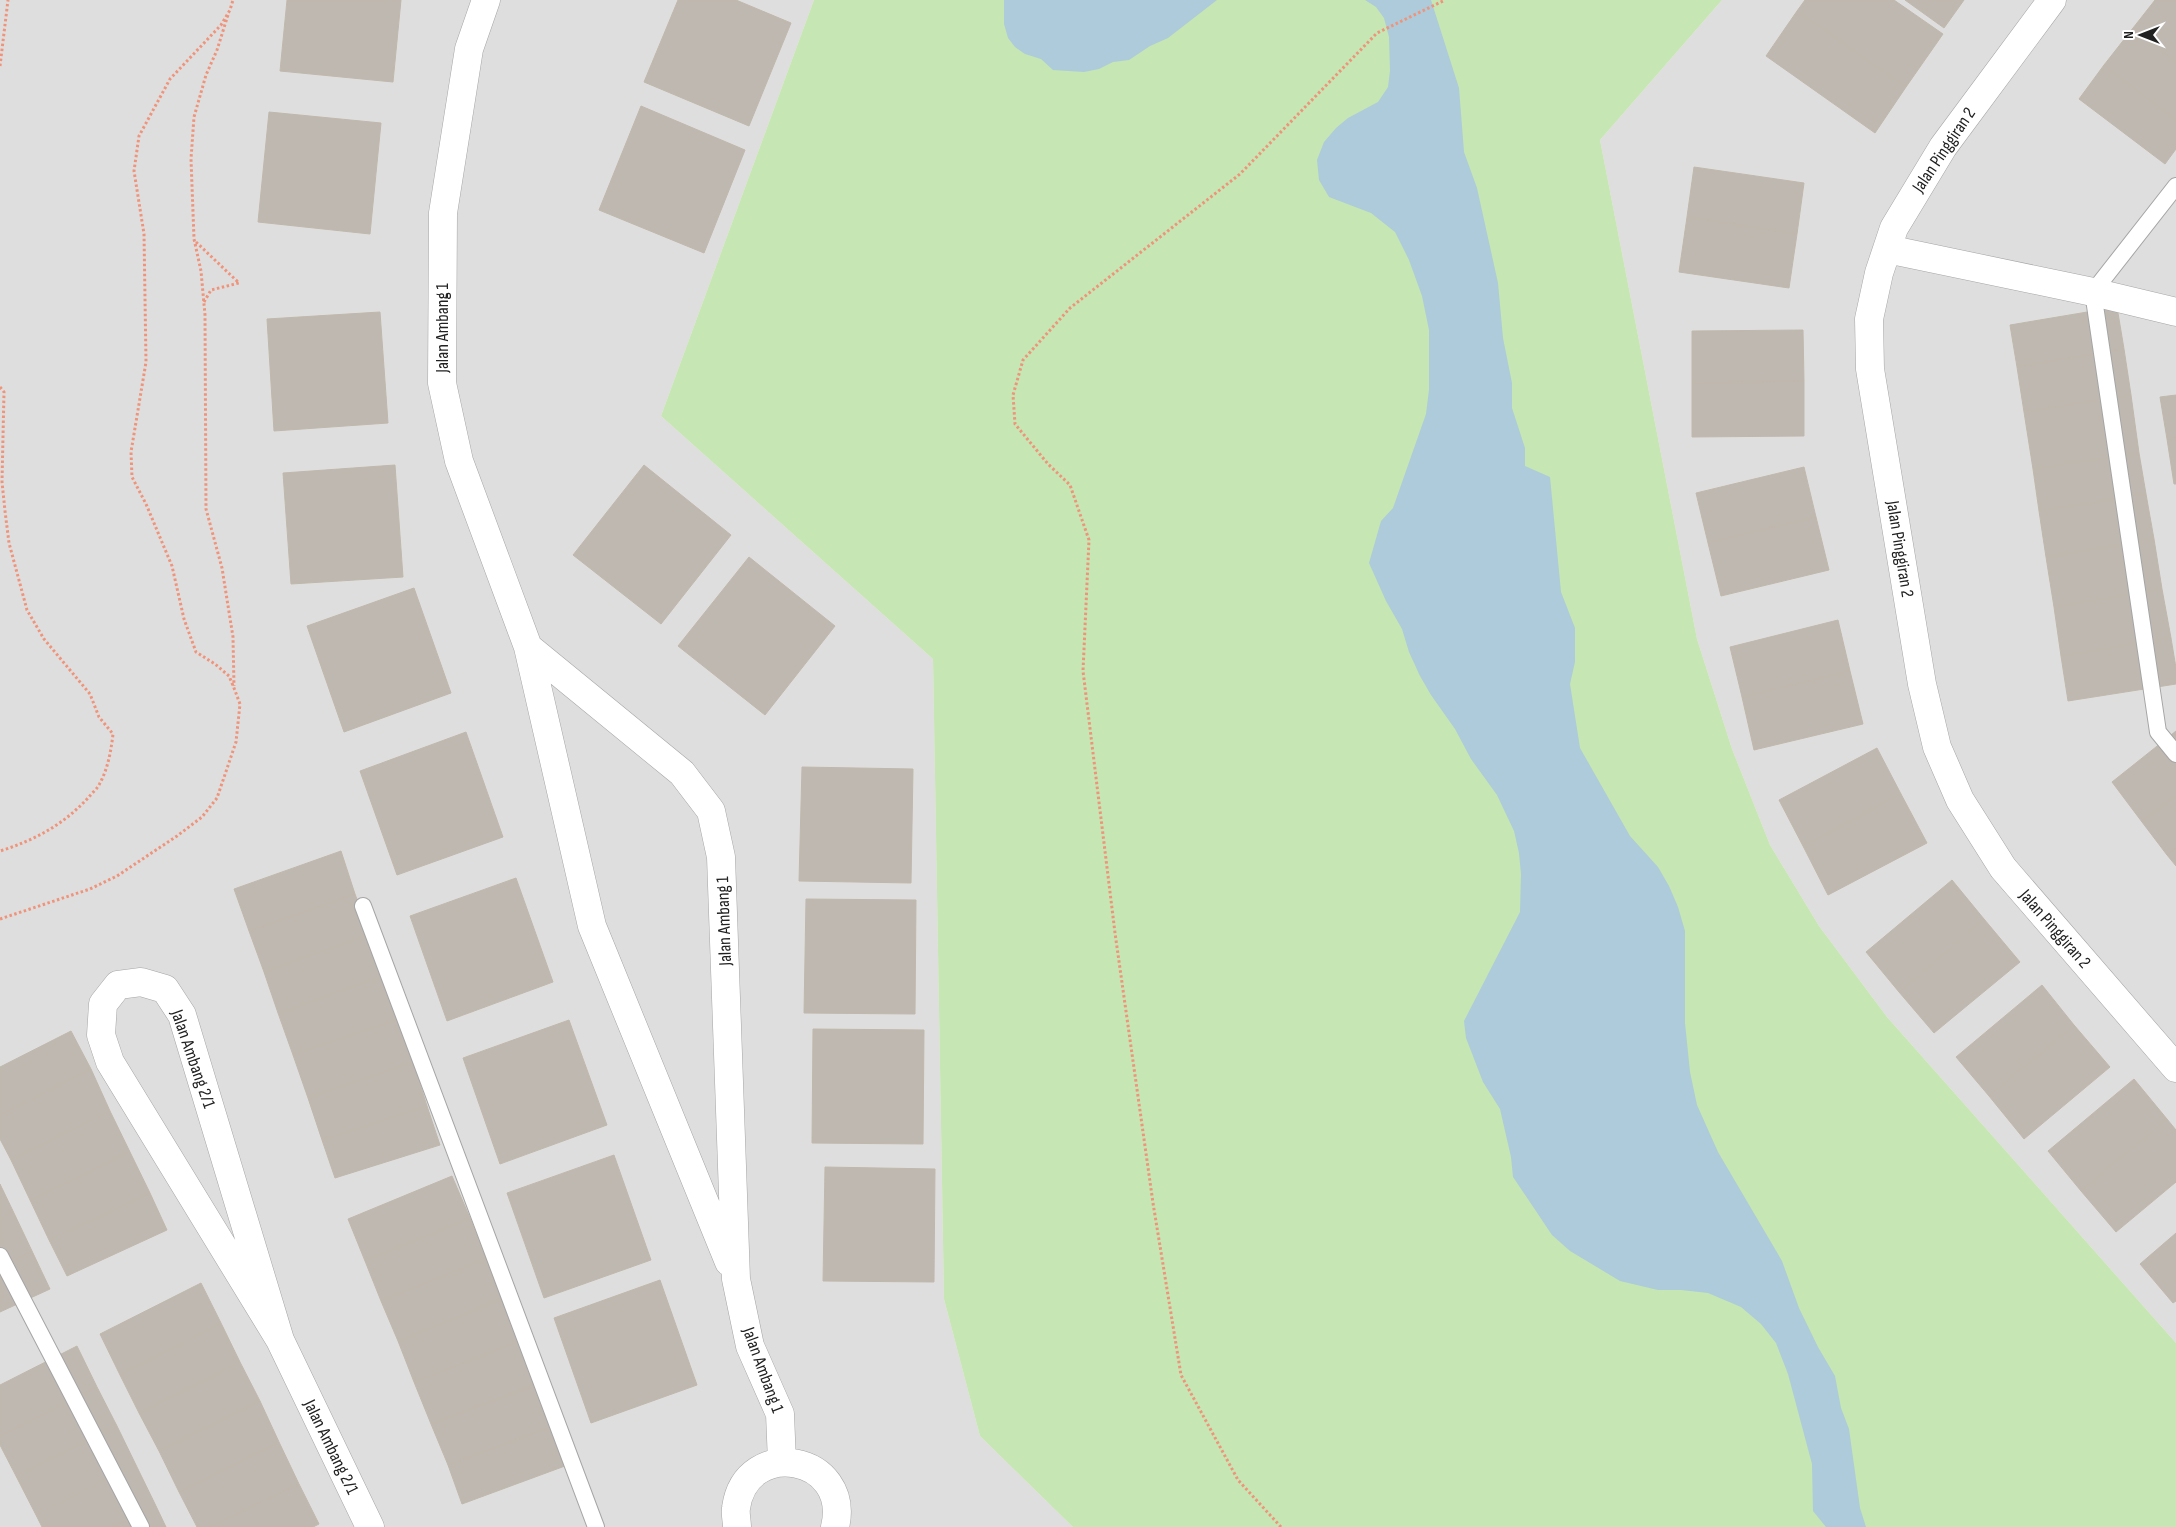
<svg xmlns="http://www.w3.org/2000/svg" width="2176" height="1527" font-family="'Sofia Sans Condensed',sans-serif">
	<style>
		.residential { fill: #dfdede }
		.grass { fill: #c6e6b3 }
		.water { fill: #adcbda }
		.building { fill: #beb8b1; stroke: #c1b8ac }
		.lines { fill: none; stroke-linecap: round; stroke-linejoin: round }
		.lane-casing { stroke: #a5a5a5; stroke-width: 18 }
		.street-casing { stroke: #a5a5a5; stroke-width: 29 }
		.path { stroke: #ef947b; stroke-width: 3; stroke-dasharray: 2.5 2.5; stroke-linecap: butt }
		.lane { stroke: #fff; stroke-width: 16 }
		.street { stroke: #fff; stroke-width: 28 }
		.labels { text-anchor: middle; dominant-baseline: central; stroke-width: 4; stroke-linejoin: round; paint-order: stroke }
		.street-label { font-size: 18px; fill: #212121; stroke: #fff }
	</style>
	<rect width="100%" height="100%" fill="#f1efe8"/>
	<!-- residential -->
	<path class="residential" d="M0,0H814L661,416L933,659L944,1299L980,1436L1073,1527H0Z
		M1722,0H2176V1343L1887,1017L1819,926L1770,845L1732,749L1697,639L1600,140Z"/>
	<!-- grass -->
	<path class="grass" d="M814,0H1722L1600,140L1697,639L1732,749L1770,845L1819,926L1887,1017L2176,1343V1527H1073L980,1436L944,1299L933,659L661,416Z"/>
	<!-- water -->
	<path class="water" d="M1004,0H1217L1168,38L1150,46L1129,60L1113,62L1099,69L1084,72L1053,70L1041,59L1025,54L1015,47L1008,38L1004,24Z
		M1365,0H1431L1459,88L1464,152L1477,188L1498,283L1503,338L1512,383V408L1525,448V466L1550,477L1561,592L1575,628V662L1570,684L1580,748L1630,836L1658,867L1669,886L1678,907L1685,931V1023L1690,1072L1697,1105L1718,1152L1782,1261L1799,1308L1818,1347L1835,1376L1841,1408L1849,1429L1860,1508L1866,1527H1826L1813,1511L1812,1464L1788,1374L1776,1343L1761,1324L1741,1307L1708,1293L1681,1290H1658L1620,1281L1570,1251L1552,1235L1513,1177L1511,1157L1500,1109L1483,1082L1466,1038L1464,1021L1520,912L1521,874L1519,853L1514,831L1497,795L1471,759L1455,729L1431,695L1420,676L1409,652L1402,629L1386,601L1369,563L1381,521L1393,508L1426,414L1429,390V330L1422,296L1409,260L1395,232L1371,213L1329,197L1319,180L1317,160L1324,142L1336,128L1348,118L1378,102L1388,87L1390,71L1389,37L1384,18L1376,7Z"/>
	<!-- building -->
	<path class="building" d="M287,0H401L393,82L280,71Z
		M678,0H736L791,23L749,126L644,82Z
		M1805,0H1894L1943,34L1906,87L1797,11Z
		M1905,0H1964L1944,28Z
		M2155,0H2176V62L2133,28Z
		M1797,11L1906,87L1875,133L1766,56Z
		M2133,28L2176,62V120L2104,65Z
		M2104,65L2176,120V149L2165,164L2079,99Z
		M641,106L745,150L704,253L599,210Z
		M269,112L381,123L370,234L258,222Z
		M1694,167L1804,183L1797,234L1687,217Z
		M1687,217L1797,234L1789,288L1679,272Z
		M2117,307L2124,349L2017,367L2010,325Z
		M380,312L388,423L274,431L267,319Z
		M1803,330L1804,381L1692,383V331Z
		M2124,349L2131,395L2024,412L2017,367Z
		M1804,381V436L1692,437V383Z
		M2131,395L2139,453L2033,469L2024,412Z
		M2176,395V438L2167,439L2160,397Z
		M2176,438V484H2174L2167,439Z
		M2139,453L2146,494L2039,511L2033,469Z
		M395,465L403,577L291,584L283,473Z
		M644,465L731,535L661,624L573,555Z
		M1804,467L1816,517L1708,543L1696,493Z
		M2146,494L2154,539L2046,557L2039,511Z
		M1816,517L1829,570L1721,596L1708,543Z
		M2154,539L2162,589L2054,607L2046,557Z
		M749,557L835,626L765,715L678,646Z
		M414,588L451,693L344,732L307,626Z
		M2162,589L2171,638L2061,656L2054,607Z
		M1838,620L1850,671L1742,697L1730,647Z
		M2171,638L2176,668V684L2068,701L2061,656Z
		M1850,671L1863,724L1754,750L1742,697Z
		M2176,731V795L2142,822L2112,782Z
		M466,732L503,837L397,875L360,771Z
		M1877,748L1901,794L1803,846L1779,800Z
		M802,767L913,769L911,883L799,881Z
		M1901,794L1927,843L1828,895L1803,846Z
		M2176,795V848L2167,855L2142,822Z
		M2176,848V866L2167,855Z
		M341,851L355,894L249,931L234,889Z
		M516,878L553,982L447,1021L410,916Z
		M1952,880L1984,919L1899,992L1866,952Z
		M355,894L370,934L264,972L249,931Z
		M806,899L916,900L915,1014L804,1013Z
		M1984,919L2020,962L1934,1033L1899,992Z
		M370,934L384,976L278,1013L264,972Z
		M384,976L399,1019L293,1055L278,1013Z
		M2042,985L2074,1025L1989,1096L1956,1057Z
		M399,1019L413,1062L308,1098L293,1055Z
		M569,1020L607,1125L500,1164L463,1058Z
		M2074,1025L2110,1067L2024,1139L1989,1096Z
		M813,1029L924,1030L923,1144L812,1143Z
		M71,1031L91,1069L0,1115V1067Z
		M413,1062L427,1106L322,1140L308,1098Z
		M91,1069L110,1111L11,1160L0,1139V1115Z
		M2134,1079L2167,1119L2081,1191L2048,1151Z
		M427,1106L440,1145L335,1178L322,1140Z
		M110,1111L130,1152L30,1200L11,1160Z
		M2167,1119L2176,1130V1182L2116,1232L2081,1191Z
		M130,1152L150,1193L49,1240L30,1200Z
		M614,1155L651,1260L544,1298L507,1193Z
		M825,1167L935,1169L934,1282L823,1281Z
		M452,1176L470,1218L365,1261L348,1219Z
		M0,1184L13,1211L0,1218Z
		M150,1193L167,1230L67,1276L49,1240Z
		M13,1211L32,1251L0,1267V1218Z
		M470,1218L486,1259L381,1301L365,1261Z
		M2176,1233V1301L2173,1303L2140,1264Z
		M32,1251L50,1289L0,1312V1267Z
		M486,1259L502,1299L398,1341L381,1301Z
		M660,1280L697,1385L591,1423L554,1318Z
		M201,1283L221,1323L120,1375L100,1334Z
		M502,1299L519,1341L414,1382L398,1341Z
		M221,1323L240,1362L139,1413L120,1375Z
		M519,1341L535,1385L431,1424L414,1382Z
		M77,1346L97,1387L0,1436V1385Z
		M240,1362L260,1401L159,1451L139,1413Z
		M535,1385L551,1427L448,1465L431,1424Z
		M97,1387L117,1426L16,1476L0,1445V1436Z
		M260,1401L279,1442L179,1492L159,1451Z
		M117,1426L136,1465L36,1515L16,1476Z
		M551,1427L565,1466L462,1504L448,1465Z
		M279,1442L299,1484L209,1527H197L179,1492Z
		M136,1465L156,1506L112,1527H42L36,1515Z
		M299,1484L319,1524L313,1527H209Z
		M156,1506L166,1527H112Z"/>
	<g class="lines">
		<!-- lane casing -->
		<g class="lane-casing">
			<path id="lane" d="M2176,186L2093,292L2158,732L2176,754
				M363,906L596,1527
				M0,1256L141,1527"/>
		</g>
		<!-- street casing -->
		<g class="street-casing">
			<path id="street" d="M486,0L469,49L443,213L442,383L459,461L528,647L682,773L711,811L721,857L736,1279L750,1346L780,1414L782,1462
				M2052,0L1943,147L1894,228L1879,273L1869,319L1870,369L1922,684L1937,747L1960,800L2003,868L2176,1068
				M1887,249L2093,292L2176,312
				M528,647L592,926L729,1262
				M280,1340L182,1015L165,989L141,982L118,985L103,1004L101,1035L110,1062L280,1340L370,1527
				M737,1527C737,1521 735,1514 736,1508C746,1436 852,1455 835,1527"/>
		</g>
		<!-- path -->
		<path class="path" d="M228,15L217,50L206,75L194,117L191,159L194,239L201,271L205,315L206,509L222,568L233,637L234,686
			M0,66L8,0
			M196,242L239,283
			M204,302L211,290L239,283
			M0,387L4,392L2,482L5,511L9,543L27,610L44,639L90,694L99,717L113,734C111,751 108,768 100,783C98,788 92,793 88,798C63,825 35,840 0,851
			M0,919L90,889L117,876L177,836L202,817L217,798L236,742L240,704L234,688L229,676L215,664L196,652L184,619L172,566L146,504L132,477L131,452L146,362L144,234L134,171L139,136L170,79L221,25L230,10L233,0
			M1281,1527L1238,1480L1181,1375L1153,1203L1115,933L1083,671L1089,540L1070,485L1048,464L1015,424L1013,395L1023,360L1070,308L1240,174L1377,33L1445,0"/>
		<!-- lane -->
		<use href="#lane" class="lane"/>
		<!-- street -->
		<use href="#street" class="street"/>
	</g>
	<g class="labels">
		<!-- street labels -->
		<g class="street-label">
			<text transform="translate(1944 150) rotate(-56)">Jalan Pinggiran 2</text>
			<text transform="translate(442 328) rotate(-90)">Jalan Ambang 1</text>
			<text transform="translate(1900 549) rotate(81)">Jalan Pinggiran 2</text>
			<text transform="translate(724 921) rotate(-92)">Jalan Ambang 1</text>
			<text transform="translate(2055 929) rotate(49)">Jalan Pinggiran 2</text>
			<text transform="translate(193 1059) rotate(71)">Jalan Ambang 2/1</text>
			<text transform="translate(763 1370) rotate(70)">Jalan Ambang 1</text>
			<text transform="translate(331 1447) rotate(64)">Jalan Ambang 2/1</text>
		</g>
	</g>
	<!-- north arrow -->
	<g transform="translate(2141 35) rotate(270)" stroke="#ffffff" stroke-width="4" paint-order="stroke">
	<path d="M0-4L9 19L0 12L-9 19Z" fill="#212121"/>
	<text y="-8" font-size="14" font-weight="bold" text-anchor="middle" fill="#212121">N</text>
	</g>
</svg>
